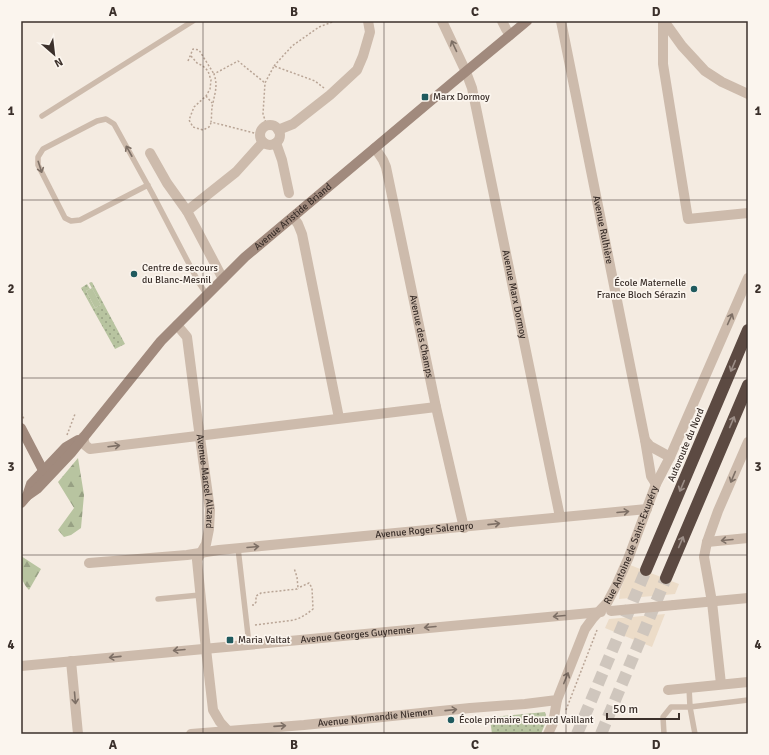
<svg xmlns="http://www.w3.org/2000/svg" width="769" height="755" font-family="Signika,sans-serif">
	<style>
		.grass { fill: url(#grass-dots) }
		.forest { fill: url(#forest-firs) }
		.pitch { fill: #b8c4a0 }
		.plaza { fill: #ecdcc8 }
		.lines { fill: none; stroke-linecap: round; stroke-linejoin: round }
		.highway-tunnel { stroke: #cfc6bd; stroke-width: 12; stroke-dasharray: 12 6; stroke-linecap: butt }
		.path { stroke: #b9a596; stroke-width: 1.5; stroke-dasharray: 2 2; stroke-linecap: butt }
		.lane { stroke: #cdbbac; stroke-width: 5.5 }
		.street { stroke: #cdbbac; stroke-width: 10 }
		.secondary { stroke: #a18a7d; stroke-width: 10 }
		.highway { stroke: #5c4a42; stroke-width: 12 }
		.street-bridge { stroke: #cdbbac; stroke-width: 10 }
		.oneway { stroke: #7d6f65 }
		.oneway2 { stroke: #9c8e87 }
		.grid { fill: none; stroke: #3b302b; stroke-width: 1; stroke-opacity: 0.55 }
		.poi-dot { fill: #1f5a5e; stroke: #fbf5ee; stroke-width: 1.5 }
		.labels { text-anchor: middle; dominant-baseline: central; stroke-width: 3.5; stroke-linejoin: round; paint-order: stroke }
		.poi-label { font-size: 10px; fill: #3b302b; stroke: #fbf5ee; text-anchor: start }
		.street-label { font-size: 10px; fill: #3b302b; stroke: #fbf5ee }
		.neatline { fill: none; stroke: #3b302b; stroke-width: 1.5 }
		.grid-label { font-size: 13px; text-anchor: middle; font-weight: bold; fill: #3b302b }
	</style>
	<defs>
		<pattern id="grass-dots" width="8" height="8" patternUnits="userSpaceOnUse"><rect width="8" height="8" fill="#b8c4a0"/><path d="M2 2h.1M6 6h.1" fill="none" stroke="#97a083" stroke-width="1.8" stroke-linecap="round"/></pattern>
		<pattern id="forest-firs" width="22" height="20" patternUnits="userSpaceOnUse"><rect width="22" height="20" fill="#b8c4a0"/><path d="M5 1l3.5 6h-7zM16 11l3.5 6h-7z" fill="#97a083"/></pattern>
	</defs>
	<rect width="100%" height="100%" fill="#f4ebe1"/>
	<!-- grass -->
	<path class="grass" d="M92,282L125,344L115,349L81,288L87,284L90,289L86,291L95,308L101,305L89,283Z
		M545,712C548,720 544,726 541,734H492L490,719L492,717Z"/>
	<!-- forest -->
	<path class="forest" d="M78,458L84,495L81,528L71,535L64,537L58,530L74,508L58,482Z
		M21,556L41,569L29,590C19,580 21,570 21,556Z"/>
	<!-- pitch -->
	<path class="pitch" d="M92,288L101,305L95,308L86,291Z"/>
	<!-- plaza -->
	<path class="plaza" d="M630,565L679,584L675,594L619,599L620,591Z
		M665,614L652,647L605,628L609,619Z"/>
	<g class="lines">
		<!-- highway-tunnel -->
		<path class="highway-tunnel" d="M577,734L646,570
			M601,734L666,578"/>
		<!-- path -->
		<path class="path" d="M191,56L197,63L203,66L208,71L211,80L210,89L206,96L194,107L189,120L193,127L203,130L209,127L211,123
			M188,61L193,49L199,50L214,74
			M274,66L292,46L319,27L335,21
			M206,96L212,103
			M267,126L263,114L265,83L274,66L315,81L324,88
			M258,134L211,122C212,116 211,109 213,103C215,92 218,86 214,74L238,61L265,83
			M21,413L24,419
			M67,435L75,414
			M252,605H254L256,602V596L261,593L297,589L298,588L297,577L294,568
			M255,625L294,620C301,618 307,614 313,609L312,588L309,583L298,588
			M566,710L597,630"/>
		<!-- lane -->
		<path class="lane" d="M42,116L193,21
			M148,185L80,220L71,221L65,218L38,165V157L43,149L97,121L106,119L114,124L152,193L199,283L207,295
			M238,548L249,644
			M158,599L200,595
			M664,734L663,717L671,707H690L689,687
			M695,734L690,707L748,700"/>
		<!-- street -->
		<g class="street">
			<path id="s1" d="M442,21L466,72L472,88L560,517"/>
			<path d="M502,21L506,29L510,35"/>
			<path id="s2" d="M561,21L645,440L651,476L656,484"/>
			<path d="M663,21V64L688,219L748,213"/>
			<path d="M664,21L682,46L705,71L722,82L748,94"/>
			<circle cx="270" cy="135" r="10"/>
			<path d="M278,130L293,124L330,95L357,70L363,56L370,32L368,21"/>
			<path d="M276,143L282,160L289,193"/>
			<path id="s3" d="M375,148L383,160L386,167L436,407L464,528"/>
			<path d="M150,153L167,183L187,211"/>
			<path d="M293,217L298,224L302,234L339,418"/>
			<path d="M223,279L187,211L236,172L263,142"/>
			<path id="s4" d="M177,325L187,337L198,423L210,510L209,529L206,544L197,560L205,640L213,710L220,722L230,733"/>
			<path d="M83,437L85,445L90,449L436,407"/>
			<path d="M645,440L650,446L670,457"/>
			<path d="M707,542L748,538"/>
			<path id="s5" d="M89,563L187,555L219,550L647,509"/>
			<path d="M674,605L748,598"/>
			<path d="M71,661L78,734"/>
			<path id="s6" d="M21,666L601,612"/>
			<path d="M721,684L712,602L704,557L707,542L718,511L748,442"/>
			<path d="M668,690L748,682"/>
			<path id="s7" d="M191,734L304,725L470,708L525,704L557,700L585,629L593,618L607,603L616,586L628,559L656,484L670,457L748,278"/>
			<path d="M548,734L553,723L557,700"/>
		</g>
		<!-- secondary -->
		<g class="secondary">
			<path d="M21,428L46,476"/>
			<path d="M27,496L31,484L66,447L78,440"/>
			<path id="s8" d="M21,503L27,496L37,489L71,453L161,341L245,257L452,83L527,21"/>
		</g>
		<!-- highway -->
		<path class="highway" d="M646,570L748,330
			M666,578L748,385"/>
		<!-- street-bridge -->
		<path class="street-bridge" d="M611,611L674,605"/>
	</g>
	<!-- one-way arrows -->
	<defs><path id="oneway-shaft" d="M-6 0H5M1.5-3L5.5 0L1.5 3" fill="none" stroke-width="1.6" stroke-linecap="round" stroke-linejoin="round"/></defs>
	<g class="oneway">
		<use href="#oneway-shaft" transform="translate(454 46) rotate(-115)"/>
		<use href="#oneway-shaft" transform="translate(129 151) rotate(-119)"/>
		<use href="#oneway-shaft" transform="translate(40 167) rotate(72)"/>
		<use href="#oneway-shaft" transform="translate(730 319) rotate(-66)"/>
		<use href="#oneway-shaft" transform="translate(114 446) rotate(-7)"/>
		<use href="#oneway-shaft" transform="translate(733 477) rotate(113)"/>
		<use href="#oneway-shaft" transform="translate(623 512) rotate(-5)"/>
		<use href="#oneway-shaft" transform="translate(494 524) rotate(-6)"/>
		<use href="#oneway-shaft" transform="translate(727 540) rotate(175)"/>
		<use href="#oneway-shaft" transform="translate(253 547) rotate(-5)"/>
		<use href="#oneway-shaft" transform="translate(559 616) rotate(175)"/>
		<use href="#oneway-shaft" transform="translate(430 627) rotate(175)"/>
		<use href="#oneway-shaft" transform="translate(179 650) rotate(175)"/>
		<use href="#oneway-shaft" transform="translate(115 657) rotate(174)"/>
		<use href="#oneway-shaft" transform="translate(566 678) rotate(-68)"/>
		<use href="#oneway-shaft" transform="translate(75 698) rotate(85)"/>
		<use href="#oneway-shaft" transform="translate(451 710) rotate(-6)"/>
		<use href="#oneway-shaft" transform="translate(280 726) rotate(-4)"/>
	</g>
	<g class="oneway2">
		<use href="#oneway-shaft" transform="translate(733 366) rotate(113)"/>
		<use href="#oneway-shaft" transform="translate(732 422) rotate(-67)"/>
		<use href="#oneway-shaft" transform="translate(682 486) rotate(113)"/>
		<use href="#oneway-shaft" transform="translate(681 542) rotate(-67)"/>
	</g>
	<!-- grid -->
	<path class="grid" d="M203,21V734M384,21V734M566,21V734M21,200H748M21,378H748M21,555H748"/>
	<!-- markers -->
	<g class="poi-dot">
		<rect x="421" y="93" width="8" height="8" rx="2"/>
		<circle cx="134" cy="274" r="4"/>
		<circle cx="694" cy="289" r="4"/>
		<rect x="226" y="636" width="8" height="8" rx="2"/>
		<circle cx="451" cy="720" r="4"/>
	</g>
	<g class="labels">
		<!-- poi labels -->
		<g class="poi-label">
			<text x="433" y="97">Marx Dormoy</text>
			<text x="142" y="268">Centre de secours<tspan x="142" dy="12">du Blanc-Mesnil</tspan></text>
			<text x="686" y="283" text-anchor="end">École Maternelle<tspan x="686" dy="12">France Bloch Sérazin</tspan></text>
			<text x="238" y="640">Maria Valtat</text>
			<text x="459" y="720">École primaire Edouard Vaillant</text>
		</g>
		<!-- street labels -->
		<g class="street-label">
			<text stroke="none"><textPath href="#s8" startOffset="396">Avenue Aristide Briand</textPath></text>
			<text stroke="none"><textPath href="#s2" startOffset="213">Avenue Rulhière</textPath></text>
			<text stroke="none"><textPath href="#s1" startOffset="284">Avenue Marx Dormoy</textPath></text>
			<text stroke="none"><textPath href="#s3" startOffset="195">Avenue des Champs</textPath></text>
			<text transform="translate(686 445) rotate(-67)">Autoroute du Nord</text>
			<text stroke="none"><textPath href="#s4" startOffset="161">Avenue Marcel Alizard</textPath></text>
			<text stroke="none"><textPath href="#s5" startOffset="337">Avenue Roger Salengro</textPath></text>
			<text stroke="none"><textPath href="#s7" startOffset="541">Rue Antoine de Saint-Exupéry</textPath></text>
			<text stroke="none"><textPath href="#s6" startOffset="338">Avenue Georges Guynemer</textPath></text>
			<text stroke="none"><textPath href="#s7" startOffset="185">Avenue Normandie Niemen</textPath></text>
		</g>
	</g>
	<!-- border -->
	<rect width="769" height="755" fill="none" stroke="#fbf5ee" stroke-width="44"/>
	<!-- north arrow -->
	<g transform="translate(54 54) rotate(152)" stroke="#fbf5ee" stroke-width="3" paint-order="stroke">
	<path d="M0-3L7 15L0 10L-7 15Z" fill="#3b302b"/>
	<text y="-6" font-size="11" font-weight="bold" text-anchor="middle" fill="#3b302b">N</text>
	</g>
	<!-- scale -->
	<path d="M607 713v6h72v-6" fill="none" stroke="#3b302b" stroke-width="2"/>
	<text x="613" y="713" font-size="12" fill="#3b302b" stroke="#fbf5ee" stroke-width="3" paint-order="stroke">50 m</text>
	<rect x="22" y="22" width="725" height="711" class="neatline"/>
	<g class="grid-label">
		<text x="113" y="16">A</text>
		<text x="294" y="16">B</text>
		<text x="475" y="16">C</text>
		<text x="656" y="16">D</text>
		<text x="11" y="115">1</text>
		<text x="758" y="115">1</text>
		<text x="11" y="293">2</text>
		<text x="758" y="293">2</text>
		<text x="11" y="471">3</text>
		<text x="758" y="471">3</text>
		<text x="11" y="649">4</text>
		<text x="758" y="649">4</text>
		<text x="113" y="749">A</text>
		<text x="294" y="749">B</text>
		<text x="475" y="749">C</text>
		<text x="656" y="749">D</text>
	</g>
</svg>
